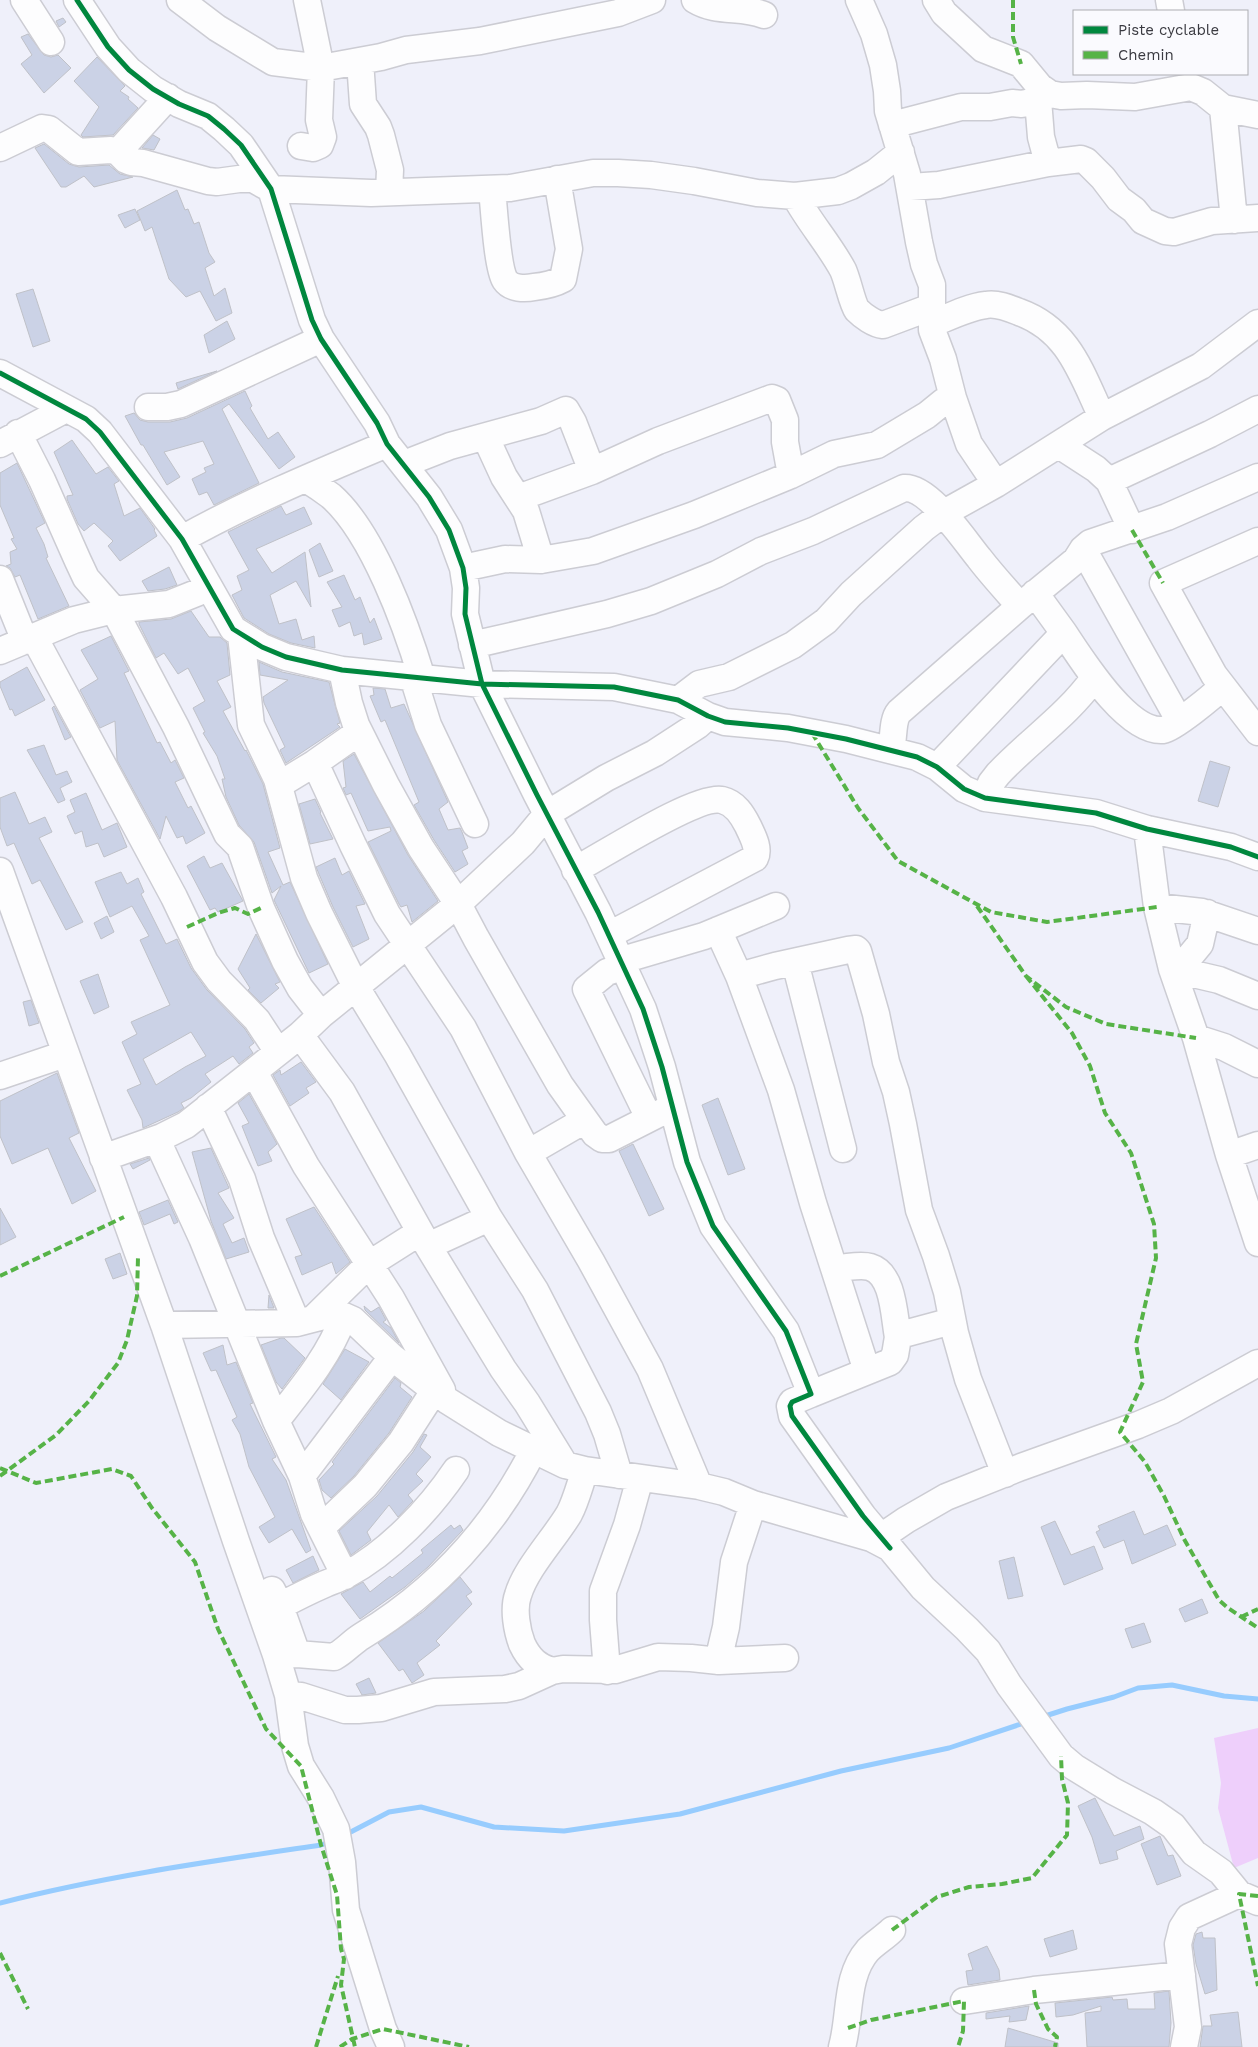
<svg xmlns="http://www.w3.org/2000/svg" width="1258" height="2047" font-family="'Work Sans',sans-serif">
<rect width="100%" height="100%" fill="#eff0fa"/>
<!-- green -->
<path fill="#eecffb" d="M1258,1728V1858L1234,1868L1218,1808L1221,1783L1214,1738Z"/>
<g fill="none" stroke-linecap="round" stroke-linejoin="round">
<!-- stream -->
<path stroke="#97ccfe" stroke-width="5" d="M1042,1717L1067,1709L1114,1697L1138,1688L1172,1685L1224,1696L1258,1699
M345,1835L389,1812L421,1807L494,1827L564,1831L680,1814L841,1771L949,1748L1027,1722
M0,1903C105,1876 213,1861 321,1845L330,1842"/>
</g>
<!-- building -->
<path fill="#cbd2e6" stroke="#bfc1c8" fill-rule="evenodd" d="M63,18L66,22L59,27L56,21Z
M28,34L44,55L51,57L58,55L71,68L44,93L21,64L32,55L21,37Z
M97,57L125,86L120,91L129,97L128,99L138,108L113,135L83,137L81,135L99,107L74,81Z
M153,135L160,139L154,150L142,148Z
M44,144L69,164L79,167L109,165L120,174L133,177L94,187L84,176L66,187H61L35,148Z
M177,190L185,210L188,209L194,224L199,222L209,253L215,262L205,268L214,296L225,288L232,313L216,321L200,291L186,297L169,279L152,227L145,231L137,211Z
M135,209L140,220L125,228L118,215Z
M33,289L50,341L33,347L16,294Z
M227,321L235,339L209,353L204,335Z
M217,371L178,389L176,383Z
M245,391L252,406L250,408L268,439L278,432L295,457L279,469L229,404L222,409L259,483L214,505L207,492L199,495L192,479L206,472L204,468L214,464L203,441L164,452L180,477L167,485L143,445H141L125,416L134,413L140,420L148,422H170L187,418Z
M72,440L96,474L108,467L119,481L114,484L124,516L140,508L155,529L154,530L157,536L120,561L108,546L113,541L94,523L84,531L78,524L67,499V496L73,495L54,452Z
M17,463L45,523L36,528L44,544L48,557L46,558L69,606L38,619L20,575L15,577L10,568L6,566L11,564L10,552L17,549L11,539L14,538L0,505V473Z
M281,506L286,515L304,507L312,524L256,549L272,573L305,552L311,607L296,581L270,595L279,624L296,619L302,640L314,636L315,648L291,643L269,634L244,618L232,595L242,590L237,576L249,570L228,532Z
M320,543L333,571L319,577L309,550Z
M169,567L177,585L165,589L148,591L142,581Z
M344,575L355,600L360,597L370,623L374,618L382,639L364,645L362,633L354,636L350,622L339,627L332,610L342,607L327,582Z
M191,611L209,637H220L227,643L230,675L217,681L231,707L223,711L245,751L246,750L263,784L280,848L268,852L283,885L290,882L328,964L309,973L274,900L281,886L272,893L254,842L239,825L226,797L222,779H225L217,756L203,733L205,732L193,708L205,701L188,668L178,674L164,653L156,658L139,624V622L171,619Z
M111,636L129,671L124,673L157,743L160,742L171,763L175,760L184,778L175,782L188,808L191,806L205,833L186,844L183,836L177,838L166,816L160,839L117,760L115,721L100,728L80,690L98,679L81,650Z
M259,662L282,672L329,682L340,723L337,724L340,727L286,763L280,750L285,747L264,703L263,697L288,680L260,675Z
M27,667L45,700L15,716L12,709L10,710L0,686V682Z
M373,688L385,689L391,708L404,704L448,802L439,809L448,830L460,828L462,832L468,848L462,851L468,864L455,872L434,840L414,805L419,802L385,720L381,722L370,696L374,695Z
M54,706L71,737L65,740L52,708Z
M44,745L56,775L67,771L72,782L60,788L65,800L58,803L27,750Z
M354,754L408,855L438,901L412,922L407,905L401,907L399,904L368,842L391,831L390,827L368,831L351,793L346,795L343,788L346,787L343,761Z
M1210,761L1230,767L1218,807L1198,801Z
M15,792L29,824L45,817L52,832L39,838L83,922L66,930L40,880L32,884L14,843L7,846L0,827V798Z
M86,793L102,830L117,823L127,847L104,857L98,843L86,847L82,831L75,834L67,816L75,812L70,800Z
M315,799L321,812L320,813L333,839L310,844L299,804Z
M204,856L210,868L222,863L243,901L218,912L215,908L210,910L187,866Z
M335,858L342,875L349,871L365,904L356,906L369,939L353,947L333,907L316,867Z
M121,872L127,884L138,878L144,892L141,894L166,944L177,939L191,968L207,990L245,1029L254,1043L249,1047L253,1053L239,1064L233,1056L205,1074L211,1082L191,1098L181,1103L184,1108L178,1112L143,1128L142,1120L127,1090L141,1084L122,1042L137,1034L131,1022L170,1005L140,940L149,936L132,906L110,917L95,882ZM191,1032L206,1056L185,1067L156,1085L143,1059Z
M107,916L114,932L101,939L94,923Z
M256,934L280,982L275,984L279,988L261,1003L248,990L250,988L238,969Z
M98,974L109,1007L94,1014L80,981Z
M31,1000L39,1023L29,1026L23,1002Z
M301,1062L316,1082L306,1088L309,1093L290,1106L273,1075L280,1070L281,1075Z
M57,1073L79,1133L69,1138L96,1191L72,1204L48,1148L12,1164L0,1136V1101Z
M249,1094L277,1144L268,1152L272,1161L258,1166L242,1126L249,1123L238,1103Z
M718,1098L745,1169L728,1175L702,1105Z
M633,1144L664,1209L649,1216L619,1151Z
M211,1148L229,1188L218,1193L234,1218L223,1224L232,1243L244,1238L249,1252L226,1259L211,1221L192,1152Z
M149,1158L150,1160L133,1169L130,1164Z
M168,1200L178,1222L174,1224L170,1214L144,1225L139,1212Z
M314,1207L350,1262L336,1274L332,1262L302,1275L295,1257L302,1255L286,1219Z
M0,1208L16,1237L0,1245Z
M120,1253L127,1274L113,1279L105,1259Z
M269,1295L274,1308H268Z
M364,1306L371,1312L379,1307L386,1320L383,1322L391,1328L399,1343L365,1310Z
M281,1338H284L305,1358L282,1389L276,1382L261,1345Z
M223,1345L227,1365L236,1362L253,1403L250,1404L276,1457L272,1459L286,1480L311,1550L306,1553L292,1529L269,1543L259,1527L275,1517L249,1467L240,1434L232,1420L237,1417L216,1370L211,1371L203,1353Z
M345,1349L369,1362L341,1400L323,1384Z
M395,1378L401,1383L400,1387L412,1397L389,1433L354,1476L331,1498L322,1490L319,1480L334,1464L332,1462Z
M424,1434L427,1435L420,1447L431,1457L416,1474L423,1481L408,1495L413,1501L398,1517L389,1505L367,1532L371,1540L351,1555L339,1531L377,1496L413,1452Z
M1134,1511L1144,1535L1167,1525L1176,1545L1132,1564L1124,1540L1104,1548L1096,1532L1100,1530L1098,1526Z
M1055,1521L1071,1555L1094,1546L1103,1569L1064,1585L1041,1527Z
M451,1525L454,1529L460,1525L463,1530L428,1567L405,1587L360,1619L341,1594L363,1582L370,1592L390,1576L392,1578L423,1553L421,1550Z
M313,1556L319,1570L293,1583L286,1570Z
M1014,1557L1023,1596L1008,1599L999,1561Z
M460,1577L472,1592L466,1596L472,1604L436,1641L440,1645L417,1663L424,1675L412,1683L403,1669L399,1671L378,1643L424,1611Z
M1202,1599L1208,1613L1185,1622L1179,1609Z
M1144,1623L1151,1642L1132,1648L1125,1629Z
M369,1678L376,1693L362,1695L356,1684Z
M1095,1798L1114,1836L1140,1826L1144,1839L1116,1851L1118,1859L1100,1864L1092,1837L1078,1806Z
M1160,1836L1168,1856L1173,1855L1181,1876L1157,1885L1141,1844Z
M1073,1930L1077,1949L1050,1957L1044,1939Z
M1202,1932L1203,1938H1215L1217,1990L1205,1994L1196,1964L1193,1945L1196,1934Z
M987,1946L999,1970L1000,1980L968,1985L966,1971L973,1970L968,1954Z
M1169,1991L1171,2023L1169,2047H1087L1085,2013L1101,2011V2006L1073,2015L1056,2017L1055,2003L1112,1997L1113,2000L1127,1999L1128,2009H1155L1154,1993Z
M1029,2006L1026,2020L1009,2022L1010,2016L986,2019V2013Z
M1238,2012L1242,2047H1200L1203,2026H1212L1210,2015Z
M1008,2028L1058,2043V2047H1005Z"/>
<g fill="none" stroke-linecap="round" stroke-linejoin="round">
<!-- minor casing -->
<g stroke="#ccccd3" stroke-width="29">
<path id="minor" d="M24,0L51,42
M77,0L108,47L129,70L153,89L179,104L208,116L224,129L241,145L271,189L312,320L321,339L377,423L387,444L429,497L449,530L463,568L466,588L465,614L482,684L537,795L598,912L643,1009L662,1067L687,1162L713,1226L786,1331L811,1394L792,1402L790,1406L792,1416L863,1516L890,1548
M180,0L217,28L273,62L321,68L381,57L406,50L480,41L618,13L652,0
M695,0C716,13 742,6 764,15
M859,0L874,34L883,65L887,91L888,111L907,174L919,242L924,264L932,285V330L943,359L953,398L969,444L996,484
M936,0L944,13L983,49L1021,64L1040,87L1050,94L1061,96L1087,95L1135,97L1191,87L1203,92L1223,108L1258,115
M1169,0L1171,11
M360,61L363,104L378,127L381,135L390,170L389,192
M1050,94L1038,100L1041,137L1048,163L1081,159L1086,161L1103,178L1119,199L1134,210L1143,221L1165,231L1174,232L1212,221L1258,218
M1223,108L1234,220
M892,125L961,107H990L1012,103L1022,104L1038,100
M301,146L313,148L320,145L323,137L319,120L321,68L307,0
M0,148L42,128L49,129L78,152L111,150L118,152L126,160L131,162L143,163L208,181L217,182L239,179H253L271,189L371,193L510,188L593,173H618L651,175L694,181L757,193L795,196L838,191L851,186L876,172L901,152
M118,152L168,97
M910,187L939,185L1048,163
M492,189C494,207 497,267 505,280C511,289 525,289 534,287C544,286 554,284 563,279L569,249L557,179
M795,196C809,222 829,244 843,270C848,281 852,303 857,310C863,316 874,324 883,325L931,307
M932,324C949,317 968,307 986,305C997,303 1009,308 1019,312C1069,330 1081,373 1102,417
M0,373L86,419L100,432L182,539L233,629L262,647L286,657L342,670L482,684L614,687L678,700L708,716L725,722L788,728L846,739L917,757L937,767L964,789L985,798L1096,813L1147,829L1231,847L1258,857
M148,407H167L181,404L321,339
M18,433L42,480L78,561L86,578L114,610L176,727L227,834L240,847L261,908L285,961L300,988L321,1015
M486,438L504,477L526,511L541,560
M0,444L66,409
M1059,445L1096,469L1109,481L1210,434L1258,409
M404,464L450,446L541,421L566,410L573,422L592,471
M306,479C314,484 323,490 331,496C373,533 406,625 422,678
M1109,481L1132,530
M518,498L592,471L658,441L772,398L777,400L785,420V442L791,475
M182,539C248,502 318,473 387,444
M1258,541L1163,583L1214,675L1258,732
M1083,549L1179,720
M463,568L505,559L541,560L593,551L694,515L791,475L834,454L877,445L927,415L943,402L953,398
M0,579L25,641
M1064,633C1082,660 1127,733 1163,730C1174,728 1213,696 1222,687
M241,635L251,725L277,779L304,878L319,913L356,987L397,1054L489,1218L535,1290L598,1412L607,1434L619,1475
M34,637L174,897L205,962L219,981L257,1020L278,1052
M472,645L607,614L651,601L717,574L761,551L813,531L904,488C929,486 964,540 979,558C992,575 1006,590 1020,606
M0,651L74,620L114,610L169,604L209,588
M342,670L349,703L356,725L386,785L421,848L458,904L476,938L560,1085L595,1134L602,1139H609L672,1107
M413,677L428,725L475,824
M678,700L699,684L729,677L793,645L826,621L851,594L924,528L944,513L996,484L1102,417L1201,366L1258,323
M891,750C894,739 892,720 899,712L1020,606L1076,560L1083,549L1090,543L1167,517L1258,477
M315,763L359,732
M937,767L1064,633L1035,593
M279,785L315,763L353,845L387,914L463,1028L528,1153L591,1261L650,1369L699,1486
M985,798L991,783L998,774C1029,741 1068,715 1094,678
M1147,829L1157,907L1172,969L1196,1038L1229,1155L1258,1243
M575,870C602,856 697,794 722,800C735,803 742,814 748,826C752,835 760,848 755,858L609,935
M0,871L164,1325L236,1541L276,1655L288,1695L295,1746L301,1766L321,1798L336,1829L342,1862L346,1910L383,2029L391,2047
M1157,907L1202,912L1258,931
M718,930L739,976L781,1090L813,1203L867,1371
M619,961L704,936L776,906
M795,962L843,1149
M622,967L607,972L586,989L649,1118
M1172,969L1219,980L1258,996
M1184,972L1186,961L1200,944L1207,913
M739,976L775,966L848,950L856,949L858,951L876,1014L886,1062L896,1092L903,1124L919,1210L936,1256L947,1292L955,1333L968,1379L1005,1474
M300,1035L342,1092L428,1246L503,1369L527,1403L565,1465
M1196,1038L1224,1047L1258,1064
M254,1072L306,1166L391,1298L442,1390
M0,1076L65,1054
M208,1107L242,1179L261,1238L297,1323
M157,1140L202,1238L276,1421L302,1476L314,1514L345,1576
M528,1153L585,1120
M1229,1155L1258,1145
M103,1158L162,1137L186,1125L300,1035L321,1015L458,904L523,843L547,814L606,778L655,753L698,725L708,716
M428,1246L489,1218
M835,1268C846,1268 860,1264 870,1267C894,1274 894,1317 898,1337
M315,1317L368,1265L420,1232
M164,1325L297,1323L328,1315L344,1316L353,1320L392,1357L448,1401L499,1433L565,1465L585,1470L699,1486L724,1492L753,1504L871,1538L890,1548L923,1588L967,1629L988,1651L1009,1685L1061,1756L1074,1767L1113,1791L1153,1812L1173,1826L1194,1853L1221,1872L1239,1894L1258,1902
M811,1394L890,1362L895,1355L898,1337L900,1335L952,1321
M276,1421C302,1388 329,1356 344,1316
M302,1476L392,1357
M321,1528L365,1486L401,1442L434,1391
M881,1537L906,1520L946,1497L1021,1467L1138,1425L1171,1411L1258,1363
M272,1590L280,1606L297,1654L279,1655
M280,1606C295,1598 309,1591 325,1584C332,1581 339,1579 346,1575C389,1552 429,1510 456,1470
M297,1654L334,1657C345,1651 352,1642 362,1636C436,1591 495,1527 534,1449
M718,1661L726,1627L734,1562L753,1504
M552,1671C538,1667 529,1659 522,1644C517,1631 513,1609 518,1595C526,1568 554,1539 569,1514C576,1501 580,1484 585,1470
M607,1671L603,1620V1591L627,1525L640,1478
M288,1695L301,1696L345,1710H358L381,1708L434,1692L505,1689L519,1686L552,1671L563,1669L615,1670L658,1657L691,1658L719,1661L785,1658
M964,2001L1034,1990L1182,1975
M842,2047C851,2015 845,1976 868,1950C875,1943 885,1937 892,1930
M1184,2047L1188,2027L1178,1944L1182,1928L1189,1917L1239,1894"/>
</g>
<!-- minor -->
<use href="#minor" stroke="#fdfdfe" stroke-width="26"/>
<!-- quiet -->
<path stroke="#56b347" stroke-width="4" stroke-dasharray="8 4" stroke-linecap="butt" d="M1013,0V37L1021,64
M1132,530L1163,583
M812,733L858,808L898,861L991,912L1047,922L1157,907
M977,906L1026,976L1066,1007L1106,1024L1196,1038
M187,927L218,913L235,908L248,914L261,908
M1026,976L1072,1033L1090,1066L1105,1113L1131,1153L1154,1224L1156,1258L1136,1344L1143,1382L1120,1432L1145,1462L1164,1496L1184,1539L1219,1600L1228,1608L1258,1628
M0,1276L124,1217
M0,1468L36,1483L112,1469L131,1476L152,1508L195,1562L218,1629L266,1729L301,1766L321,1845L337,1895L341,1949L344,1959L341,1985L355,2047
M0,1476L56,1435L89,1401L118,1363L127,1340L137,1296L138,1257
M1241,1617L1258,1609
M1258,1896L1239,1894L1258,1986
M892,1930L937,1897L969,1887L1002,1884L1032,1878L1067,1835L1068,1803L1062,1779L1061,1756
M0,1953L28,2009
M1034,1990L1036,2004L1048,2029L1057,2037L1055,2047
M848,2028L871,2020L964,2001L963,2031L958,2047
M316,2047L338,1976
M340,2047L352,2039L383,2029L469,2047"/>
<!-- cycleway casing -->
<g stroke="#fafafe" stroke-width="8">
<path id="cycleway" d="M77,0L108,47L129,70L153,89L179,104L208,116L224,129L241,145L271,189L312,320L321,339L377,423L387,444L429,497L449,530L463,568L466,588L465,614L482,684L537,795L598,912L643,1009L662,1067L687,1162L713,1226L786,1331L811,1394L792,1402L790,1406L792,1416L863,1516L890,1548
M0,373L86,419L100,432L182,539L233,629L262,647L286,657L342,670L482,684L614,687L678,700L708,716L725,722L788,728L846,739L917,757L937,767L964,789L985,798L1096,813L1147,829L1231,847L1258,857"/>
</g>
<!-- cycleway -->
<use href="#cycleway" stroke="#00873e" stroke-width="5"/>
</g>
<!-- legend -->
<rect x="1073" y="10" width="175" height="65" fill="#fafafe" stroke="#adadb2"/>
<rect x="1083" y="26" width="25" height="8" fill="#00873e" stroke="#adadb2"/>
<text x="1118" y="35" font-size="15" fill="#3a3a41">Piste cyclable</text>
<rect x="1083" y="51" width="25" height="8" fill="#56b347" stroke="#adadb2"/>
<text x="1118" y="60" font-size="15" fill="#3a3a41">Chemin</text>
</svg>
